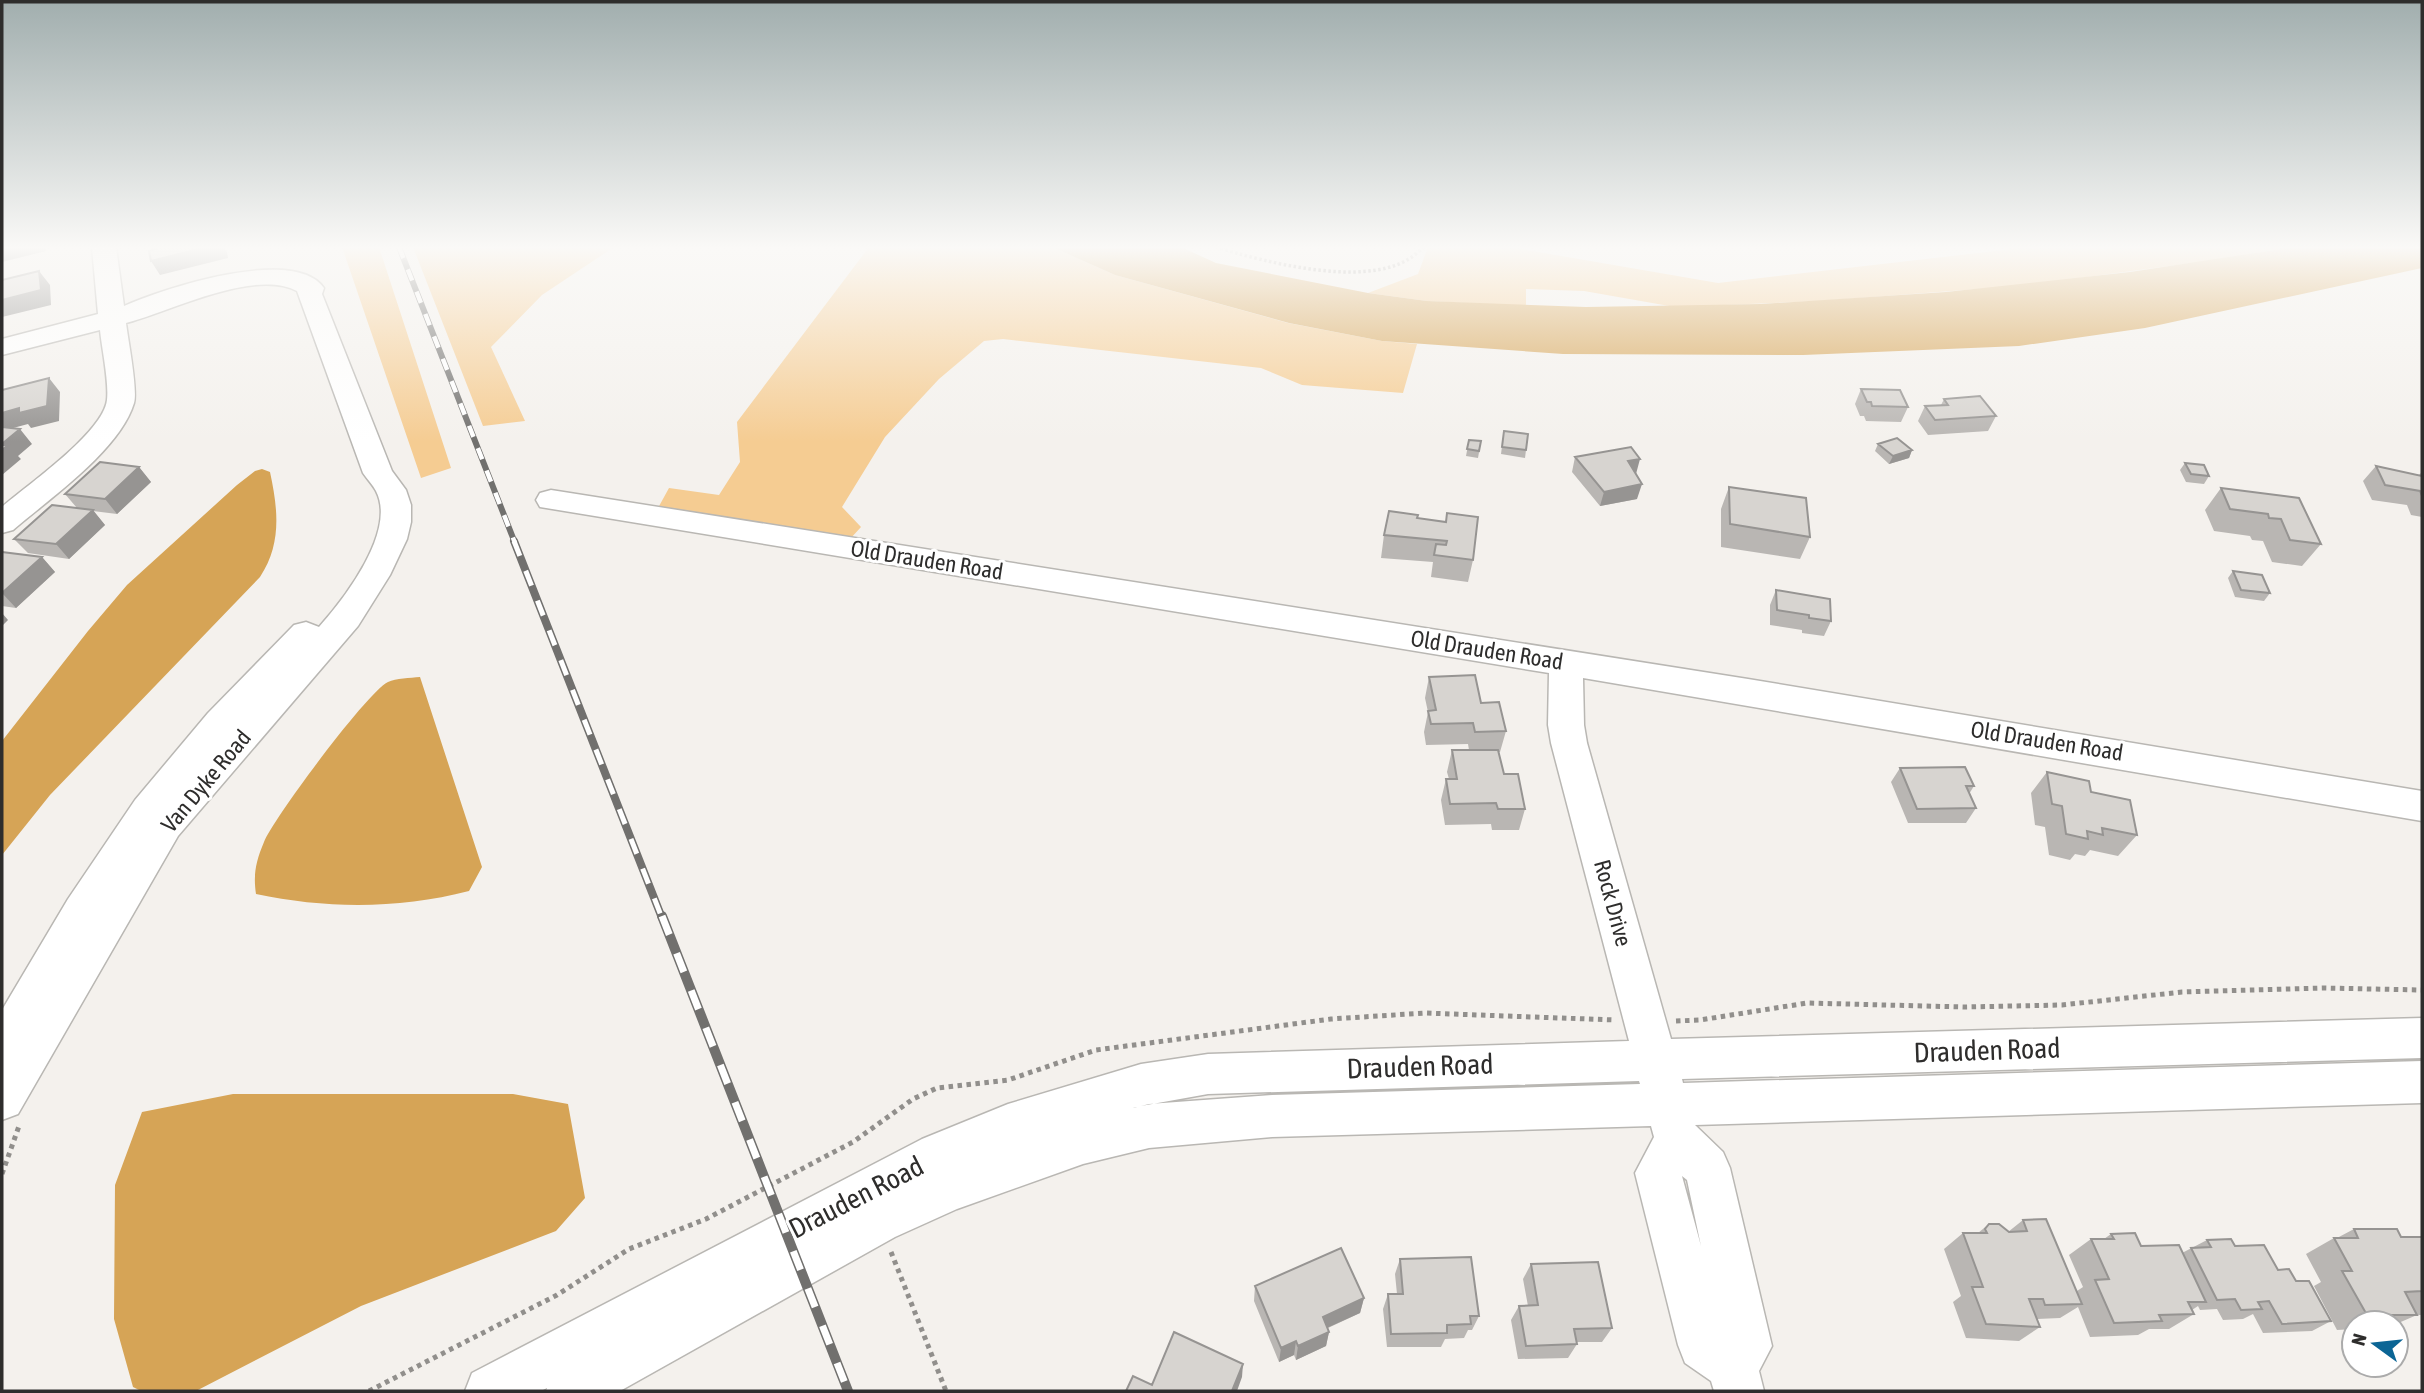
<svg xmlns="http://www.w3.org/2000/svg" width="2424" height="1393" font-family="'Asap Condensed',sans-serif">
<rect width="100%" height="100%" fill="#f4f1ed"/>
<!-- green -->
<path fill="#f5cc92" d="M342,247H379L451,468L421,478Z
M413,247H614L542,295L491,347L525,421L483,426Z
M869,247H1052L1115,275L1288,323L1382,341L1417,344L1403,393L1302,385L1261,368L1003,339L984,341L939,379L885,437L842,507L861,527L850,539L658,508L669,488L719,495L740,462L737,422Z
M1428,247H1509L1718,283L2030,247H2294L2192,263L2018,286L1819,301L1675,307L1584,291L1526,289V306L1427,301L1368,293L1418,274Z"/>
<!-- water -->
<path fill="#d6a456" d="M1052,247H1181L1216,263L1368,293L1427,301L1586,307L1761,304L1946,292L2130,272L2294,247H2422V268L2145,328L2019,346L1803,355L1563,354L1382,341L1289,323L1115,275Z
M262,469L270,472C278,509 282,544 260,577L50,795L2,855V741L88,631L127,585L237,485L255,471Z
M420,677L482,867L469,891C399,909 327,909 256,894C253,874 256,861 264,842C273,819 368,691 388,682C396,678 410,678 420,677Z
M233,1094H513L568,1104L585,1198L556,1231L361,1306L196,1391H141L133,1387L114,1319L115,1185L142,1112Z"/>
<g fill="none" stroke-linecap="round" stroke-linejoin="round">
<!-- minor casing -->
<g stroke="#b9b7b3" stroke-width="3">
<path id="minor" d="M92,247H116L124,306C162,289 294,245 324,288L322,294L392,471L406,490L411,505V522L407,539L390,575L358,626L178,836L18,1114L2,1120V1010L68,899L135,800L208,713L294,625L306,622L319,627C344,599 397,531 376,491C373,485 367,479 363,473L297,291C254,268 169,312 126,323C128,340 138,390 134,403C120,450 49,499 13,530L2,533V507C27,485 103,433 107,400C109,381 102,350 100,330L2,355V339L98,314Z
M551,490L1748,679L2422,791V821L1583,678L1584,725L1587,743L1671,1039L2422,1018V1058L1682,1079L1683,1083L2422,1061V1103L1695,1125L1723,1152L1730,1168L1772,1346L1759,1371L1764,1391H1714L1711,1381L1685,1363L1678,1345L1635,1173L1654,1137L1651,1126L1272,1137L1149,1148L1083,1164L957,1209L895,1237L620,1391H546L547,1388L541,1391H465L472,1373L922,1139L1008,1104L1141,1064L1208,1054L1629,1041L1551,743L1548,725L1549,673L540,507L536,500L540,493ZM1639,1081L1640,1084L1272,1095L1149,1104L1133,1108L1141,1106L1208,1094ZM1682,1176L1687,1180L1701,1246Z"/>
</g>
<!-- path-far1 -->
<path stroke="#918f8c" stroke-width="3.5" stroke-dasharray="2.5 2.5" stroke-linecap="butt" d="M1216,247C1265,262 1360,287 1407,260C1413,257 1419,251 1424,247"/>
<!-- path -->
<path stroke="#918f8c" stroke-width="5" stroke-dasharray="4.5 4.5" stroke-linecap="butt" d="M1676,1021L1700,1020L1807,1003L1964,1007L2062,1005L2182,992L2323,988L2422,990
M2,1174L19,1126
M891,1252L946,1391
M369,1391L557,1295L629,1249L706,1219L853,1142L913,1099L937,1088L1008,1080L1096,1050L1331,1019L1425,1013L1615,1020"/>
<!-- minor -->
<use href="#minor" fill="#fff" fill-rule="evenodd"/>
<!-- rail-far2 casing -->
<g stroke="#71706e" stroke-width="6">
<path id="rail-far2" d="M399,247L515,543"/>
</g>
<!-- rail-far1 casing -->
<g stroke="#71706e" stroke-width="8">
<path id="rail-far1" d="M514,541L662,918"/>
</g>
<!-- rail casing -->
<g stroke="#71706e" stroke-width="10">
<path id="rail" d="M662,916L848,1391"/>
</g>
<!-- rail-far2 -->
<use href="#rail-far2" stroke="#fff" stroke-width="4.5" stroke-dasharray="12" stroke-linecap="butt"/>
<!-- rail-far1 -->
<use href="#rail-far1" stroke="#fff" stroke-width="5" stroke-dasharray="16" stroke-linecap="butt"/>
<!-- rail -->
<use href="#rail" stroke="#fff" stroke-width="7" stroke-dasharray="20" stroke-linecap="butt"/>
</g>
<!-- wall -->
<path fill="#b9b6b3" d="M1861,389L1908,407L1901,422L1866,421L1864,416H1860L1855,404Z
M1944,399L1996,416L1988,431L1928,435L1918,421L1925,406L1941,405Z
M1504,431L1526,450L1525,458L1501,454Z
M1469,440L1481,441L1478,458L1466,456Z
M1878,444L1912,450L1909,458L1889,464L1875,451Z
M1575,457L1636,474L1637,499L1600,506L1572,472Z
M2185,463L2209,476L2204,484L2186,482L2180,470Z
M2376,466L2419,475L2422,472V517L2411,515L2407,505L2372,500L2363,481Z
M139,467L151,482L117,514L93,511L105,525L69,559L28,553L14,539L77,508L65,494Z
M1729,487L1810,537L1800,559L1721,547V509Z
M2221,488L2299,498L2321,544L2302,566L2272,562L2263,541L2252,540L2250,536L2214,531L2205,510Z
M1417,518L1473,560L1468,582L1431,577L1433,562L1381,558L1384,535Z
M2,552L42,557L55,572L16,608L2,606Z
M2233,571L2270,593L2264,601L2235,597L2228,578Z
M1776,590L1831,621L1824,636L1802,633V630L1770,625V605Z
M1429,677L1481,703L1506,731L1500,752H1499L1504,774L1525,809L1519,830H1492L1491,824L1445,825L1441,800L1446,779H1449L1447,772L1452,750H1469L1468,744L1426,745L1424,732L1428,712L1425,698Z
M1900,768L1974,786L1969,794L1976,808L1966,823H1908L1891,782Z
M2047,772L2091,792L2137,835L2118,856L2090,850L2085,856L2075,854L2070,860L2049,855L2045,827L2035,825L2031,793Z
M2023,1220L2077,1291L2083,1287L2069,1255L2091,1239H2104L2111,1234L2141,1246L2182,1253L2207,1240L2235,1246L2296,1281L2331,1321L2312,1331L2263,1333L2253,1314L2243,1319L2223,1320L2217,1309L2200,1310L2198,1306L2192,1310L2194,1314L2169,1329H2149L2138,1335L2090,1337L2078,1307L2060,1318L2037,1319L2040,1327L2019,1341L1966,1338L1953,1302L1961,1296L1944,1249L1963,1233H1978L1989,1224L2008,1232Z
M2354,1229L2401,1237L2422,1238V1315H2417L2396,1324V1323H2354V1329L2337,1330L2314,1286L2321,1282L2306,1254L2334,1238H2337Z
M1400,1259L1479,1316L1472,1330H1468L1464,1338L1445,1339L1441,1347H1387L1383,1309L1388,1294H1397L1395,1274Z
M1531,1264L1612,1328L1602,1342H1577V1344L1568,1358L1518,1359L1511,1320L1519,1306H1528L1523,1279Z
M1255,1286L1364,1298L1360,1313L1328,1328L1329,1332L1326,1346L1296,1360L1294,1355L1279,1362L1254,1301Z"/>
<!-- shaded-wall -->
<path fill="#969492" d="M2,247H46V251L2,262Z
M207,247H223L227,252L228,258L160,275L151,261Z
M39,271L50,285L51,305L2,317V300Z
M49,378L60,392L59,421L31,428L28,424L2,431V413L19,408Z
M20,429L32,444L18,456L21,459L2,475V444Z
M1912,450L1909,458L1889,464L1893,456Z
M1640,459L1636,474L1628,461Z
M139,467L151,482L117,514L105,499Z
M1642,484L1637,499L1600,506L1604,492Z
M93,510L105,525L69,559L56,544Z
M42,557L55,572L16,608L2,593Z
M2,613L8,620L2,626Z
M1364,1298L1360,1313L1320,1331L1323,1317Z
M1329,1332L1326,1346L1296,1360L1298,1346Z
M1296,1341L1294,1355L1279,1362L1281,1348Z
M1243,1364L1242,1377L1237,1391H1232Z"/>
<!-- building -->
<path fill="#d7d4d0" stroke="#969492" stroke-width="2" d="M156,247H207L151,261L149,251L156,249Z
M39,271L41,290L2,300V280Z
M49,378L47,406L19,413V408L2,413V390Z
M1861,389L1900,390L1908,407L1872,406L1871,402H1867Z
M1980,396L1996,416L1935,420L1925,406L1948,405L1944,399Z
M2,427L20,429L2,444L8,445L2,450Z
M1504,431L1528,434L1526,450L1502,447Z
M1897,438L1912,450L1893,456L1878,444Z
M1469,440L1481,441L1479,451L1467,449Z
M1631,447L1640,459L1628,461L1642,484L1604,492L1575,457Z
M100,462L139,467L105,499L65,494Z
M2185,463L2204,465L2209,476L2191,474Z
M2376,466L2422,476V496L2420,491L2385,485Z
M1729,487L1806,498L1810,537L1730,524Z
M2221,488L2299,498L2321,544L2290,540L2281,519L2269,518L2268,514L2230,509Z
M52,505L93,510L56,544L14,539Z
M1389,511L1418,515L1417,518L1446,522L1447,513L1478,517L1473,560L1434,555L1436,544L1446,545L1447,541L1384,535Z
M2,552L42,557L2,593Z
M2233,571L2262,575L2270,593L2241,590Z
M1776,590L1830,599L1831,621L1809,618V615L1777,610Z
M1475,675L1481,703L1499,702L1506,731L1475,732L1473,723L1431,724L1428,711L1436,710L1429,677Z
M1452,750H1498L1504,774H1518L1525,809H1498L1496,803L1450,804L1446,779H1457Z
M1965,767L1974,786H1966L1976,808L1917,809L1900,768Z
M2047,772L2089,781L2091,792L2130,800L2137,835L2102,828L2103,835L2087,831L2088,839L2066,834L2062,806L2052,804Z
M2046,1219L2082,1304L2045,1305L2043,1299H2029L2040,1327L1986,1324L1972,1287H1983L1963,1233H1987L1985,1229L1989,1224H1999L2009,1232L2027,1231L2023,1220Z
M2354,1229H2397L2401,1237H2422V1291L2405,1292L2417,1315H2367L2342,1271H2352L2334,1238H2358Z
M2135,1233L2141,1246L2179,1245L2206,1302H2188L2194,1314L2159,1315L2162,1321L2114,1323L2095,1280L2109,1279L2091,1239H2114L2111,1234Z
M2231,1239L2235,1246L2264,1245L2278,1270L2289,1269L2296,1281H2309L2331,1321L2282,1324L2269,1301L2258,1302L2262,1309L2241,1310L2235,1299L2217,1300L2191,1248L2211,1247L2207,1240Z
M1341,1248L1364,1298L1323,1317L1329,1332L1298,1346L1296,1341L1281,1348L1255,1286Z
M1471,1257L1479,1316H1470L1471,1324L1447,1325V1333L1391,1334L1388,1294H1403L1400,1259Z
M1598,1262L1612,1328L1574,1329L1577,1344L1526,1346L1519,1306L1538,1305L1531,1264Z
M1174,1332L1243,1364L1232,1391H1126L1133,1376L1152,1385Z"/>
<!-- sky -->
<linearGradient id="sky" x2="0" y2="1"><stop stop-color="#a1aeae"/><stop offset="0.56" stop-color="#faf9f7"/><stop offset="1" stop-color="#faf9f7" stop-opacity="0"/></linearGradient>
<rect width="2424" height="442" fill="url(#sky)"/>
<g text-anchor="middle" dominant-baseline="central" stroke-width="6" stroke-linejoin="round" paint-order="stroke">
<!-- street labels -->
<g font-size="23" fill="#2e2d2c" stroke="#fff">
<text transform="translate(927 560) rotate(9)">Old Drauden Road</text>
<text transform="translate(1487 650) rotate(9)">Old Drauden Road</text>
<text transform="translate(2047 741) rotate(9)">Old Drauden Road</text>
<text transform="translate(206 781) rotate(-50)">Van Dyke Road</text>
<text transform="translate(1613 903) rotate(75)">Rock Drive</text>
</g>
<!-- near-street labels -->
<g font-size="28" fill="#2e2d2c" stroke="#fff">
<text transform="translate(1987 1050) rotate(-2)">Drauden Road</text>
<text transform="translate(1420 1066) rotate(-2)">Drauden Road</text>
<text transform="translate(856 1197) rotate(-27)">Drauden Road</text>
</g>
</g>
<!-- border -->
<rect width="2424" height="1393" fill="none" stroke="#2e2d2c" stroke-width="7"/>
<!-- north arrow -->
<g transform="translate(2375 1344) rotate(285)"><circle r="33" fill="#ffffff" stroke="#ababab" stroke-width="2"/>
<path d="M0-5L12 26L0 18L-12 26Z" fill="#0b6595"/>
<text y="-10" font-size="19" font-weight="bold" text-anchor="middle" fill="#2e2d2c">N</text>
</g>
</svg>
